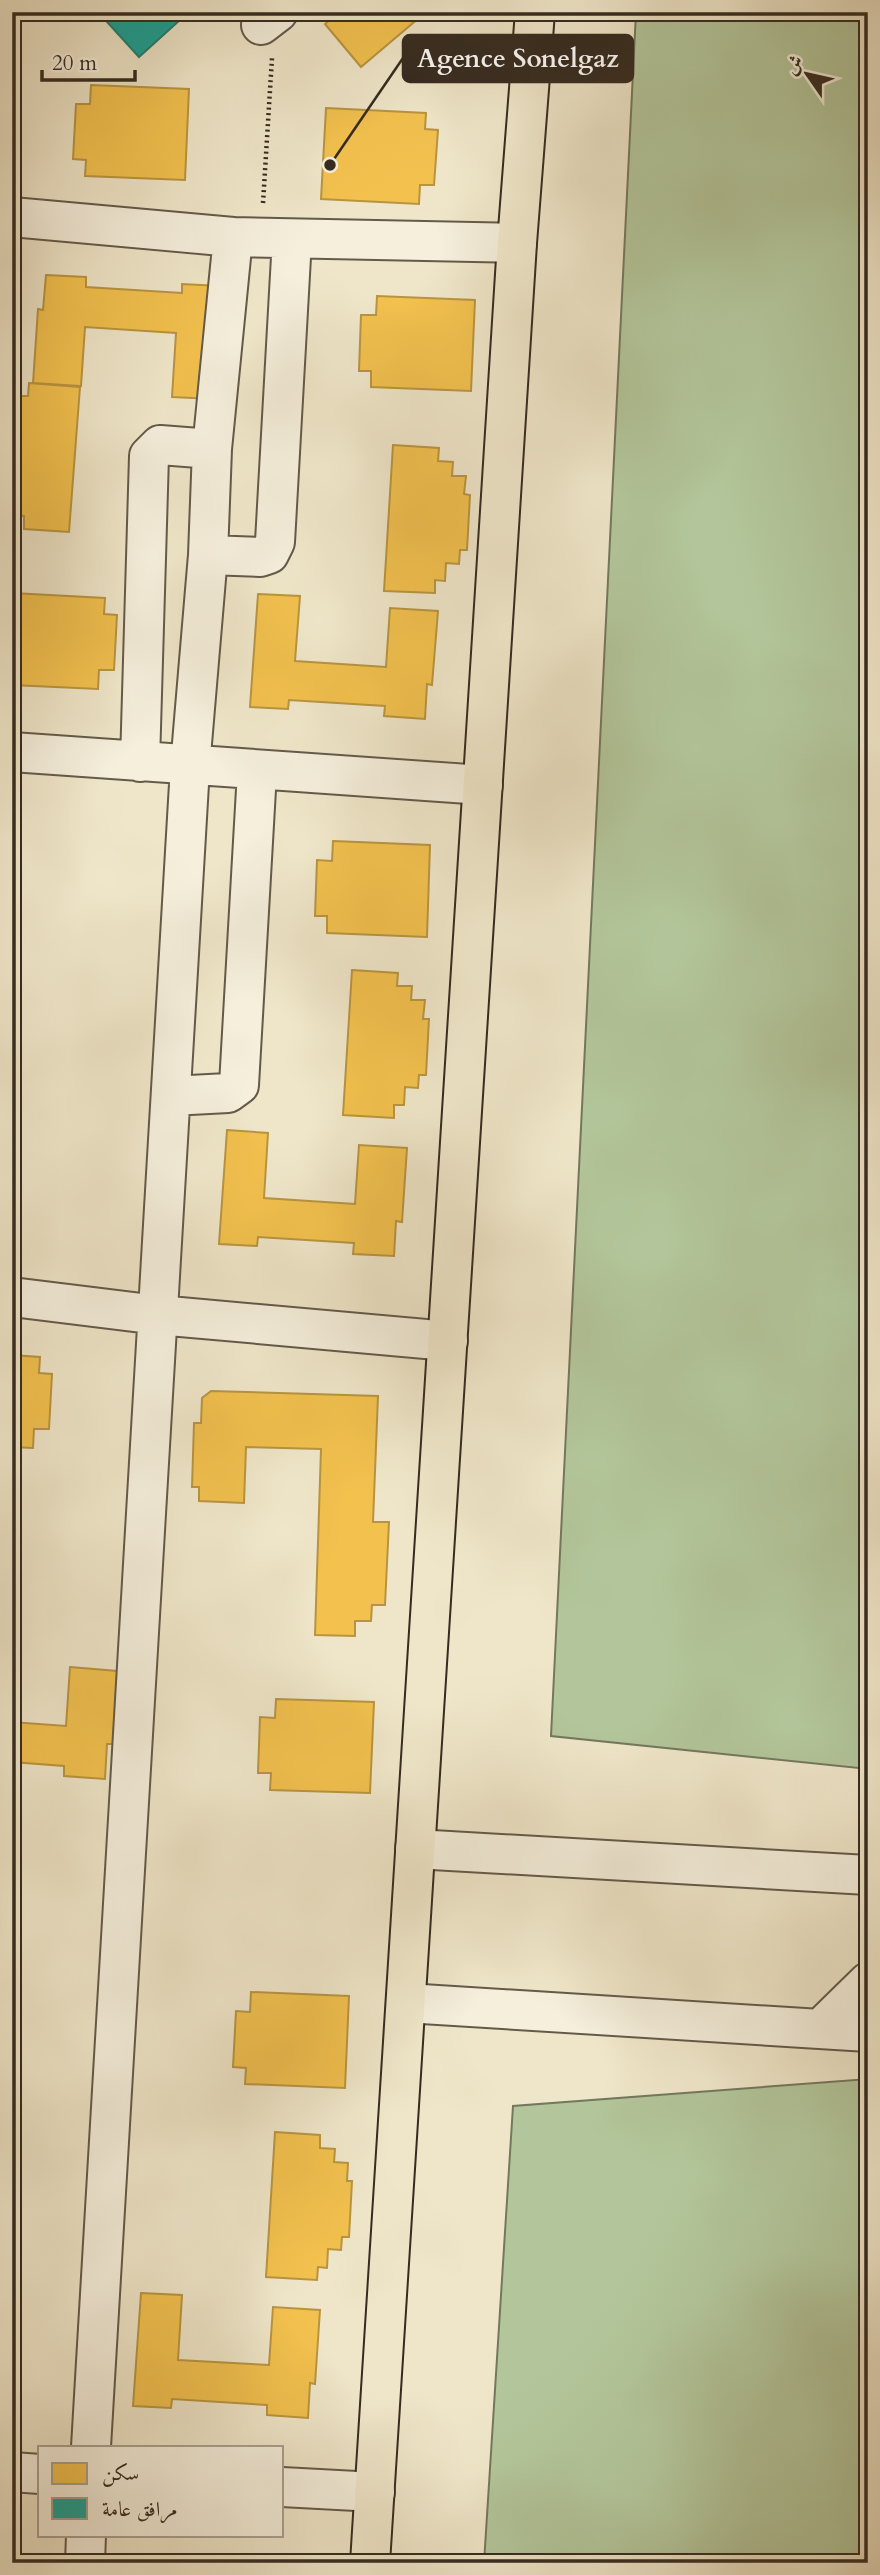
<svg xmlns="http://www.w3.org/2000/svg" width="880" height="2575" font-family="Cardo,Amiri,serif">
<rect width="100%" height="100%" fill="#efe6c9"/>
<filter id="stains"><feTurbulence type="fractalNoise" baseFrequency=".00286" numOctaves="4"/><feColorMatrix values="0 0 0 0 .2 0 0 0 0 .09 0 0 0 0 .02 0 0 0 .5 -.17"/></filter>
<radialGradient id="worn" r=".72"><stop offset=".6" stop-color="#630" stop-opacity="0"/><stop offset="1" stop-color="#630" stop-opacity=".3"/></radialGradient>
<!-- green -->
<path fill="#b3c69b" stroke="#74785e" stroke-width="2" d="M636,12H868V1769L551,1736Z
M868,2079V2563H484L513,2106Z"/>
<!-- homes -->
<path fill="#f2c14e" stroke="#b99440" stroke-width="2" d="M339,12H426L361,67L325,24Z
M91,85L189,89L185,180L85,176L86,160L73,159L76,104H90Z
M326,108L426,113L425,129L438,130L434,185H420L419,204L321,199Z
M46,275L86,277V287L182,293V284L220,286L213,399L172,397L176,333L85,327L81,386L33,383L38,309L43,310Z
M377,296L475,300L471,391L371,387V371H359L361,315H376Z
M29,383L80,387L69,532L24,529V516L12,515V414H17L19,396H28Z
M393,445L439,448L438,461L453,462L452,476H466L464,494L470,495L467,550H460L459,564L446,563L445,581L435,580V593L384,591Z
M12,593L105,598L104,614L117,615L114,670H99L98,689L12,685Z
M258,594L300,596L295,661L386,667L390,608L438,611L432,685L427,684L425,719L384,716L385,706L289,700L288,709L250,707Z
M333,841L430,845L427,937L327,933V916H315L317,860L332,861Z
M352,970L398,973L397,986H412L411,1000H425L423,1019H429L426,1075H419L418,1088L405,1087L404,1105H394V1118L343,1115Z
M227,1130L268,1133L264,1198L355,1204L359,1145L407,1148L402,1222L396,1221L394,1256L353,1254L354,1243L258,1237L257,1246L219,1244Z
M12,1355L40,1357L39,1373L52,1374L49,1429H34L33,1448L12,1447Z
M211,1391L378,1396L373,1522H389L385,1605H372L371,1621H355V1636L315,1635L321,1449L246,1447L244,1503L199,1501V1487H192L194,1423H201L202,1398Z
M70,1667L117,1671L113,1744H107L105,1779L64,1776V1766L12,1762V1722L66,1726Z
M276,1699L374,1702L370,1793L270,1790L271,1773H258L260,1717L275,1718Z
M251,1992L349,1996L345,2088L245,2084L246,2068L233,2067L236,2011L250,2012Z
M275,2132L320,2135V2148L335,2149L334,2162L348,2163L347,2181H352L349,2237H342L341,2250L328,2249L327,2268L318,2267L317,2280L266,2277Z
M141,2293L182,2295L178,2360L269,2365L273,2307L320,2310L315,2384L310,2383L308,2418L267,2415V2405L172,2399L171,2408L133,2406Z"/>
<!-- public -->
<path fill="#17a398" stroke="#207f74" stroke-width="2" d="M98,12H173L180,20L139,57Z"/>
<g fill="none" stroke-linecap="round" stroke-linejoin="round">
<!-- minor casing -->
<g stroke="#645a4a" stroke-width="42">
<path id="minor" d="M261,25L278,12
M12,217L233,237
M208,555L260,557L269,554L275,542L292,239
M12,752L483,785
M140,762L149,456L160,445L212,449
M171,1096L228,1093L239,1085L257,772
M12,1297L158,1315L448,1341
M415,1849L868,1875
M406,2003L868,2032
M820,2029L868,1982
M91,2447L190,767L208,555L212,449L233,237L517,243
M12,2472L40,2474
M282,2487L375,2492
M85,2563L86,2535"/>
</g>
<!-- major casing -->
<g stroke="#352b20" stroke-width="42">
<path id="major" d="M370,2563L517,243L535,12"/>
</g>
<!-- path -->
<path stroke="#352b20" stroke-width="4.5" stroke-dasharray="2 3.5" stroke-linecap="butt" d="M263,203L272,58"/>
<!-- minor -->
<use href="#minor" stroke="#f5efdc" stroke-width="38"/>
<!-- major -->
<use href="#major" stroke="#efe6c9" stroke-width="38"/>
</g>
<!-- callouts -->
<path fill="none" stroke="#352b20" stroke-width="2.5" d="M330 165L403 58"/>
<circle fill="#352b20" stroke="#f5efdc" stroke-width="2.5" cx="330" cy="165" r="7"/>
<rect fill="#352b20" stroke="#352b20" stroke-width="2.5" x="403" y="35" width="230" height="47" rx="7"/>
<g font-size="26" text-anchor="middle" font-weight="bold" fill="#fff">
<text x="518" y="67">Agence Sonelgaz</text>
</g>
<!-- margin -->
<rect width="880" height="2575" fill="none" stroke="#efe6c9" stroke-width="42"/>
<rect x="14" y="14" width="852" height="2547" fill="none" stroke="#352b20" stroke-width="3.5"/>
<rect x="21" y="21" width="838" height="2533" fill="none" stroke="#352b20" stroke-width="2"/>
<!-- legend -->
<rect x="38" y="2446" width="245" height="91" fill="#f5efdc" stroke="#a8a191" stroke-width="2"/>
<rect x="52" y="2463" width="35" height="21" fill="#f2c14e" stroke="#a8a191" stroke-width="2"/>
<text x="102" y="2480" font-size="21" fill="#352b20">سكن</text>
<rect x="52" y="2498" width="35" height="21" fill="#17a398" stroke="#a8a191" stroke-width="2"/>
<text x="102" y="2516" font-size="21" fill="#352b20">مرافق عامة</text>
<!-- north arrow -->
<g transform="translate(807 74) rotate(304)" stroke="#f5efdc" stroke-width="5" paint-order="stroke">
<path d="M0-5L12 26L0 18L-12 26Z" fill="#352b20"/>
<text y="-10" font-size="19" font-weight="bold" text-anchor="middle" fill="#352b20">ش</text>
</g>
<!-- scale -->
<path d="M42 70v10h93v-10" fill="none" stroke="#352b20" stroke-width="3.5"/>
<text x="52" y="70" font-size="21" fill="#352b20" stroke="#f5efdc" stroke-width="5" paint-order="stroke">20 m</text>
<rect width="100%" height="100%" filter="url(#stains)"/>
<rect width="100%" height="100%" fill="url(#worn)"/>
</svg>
